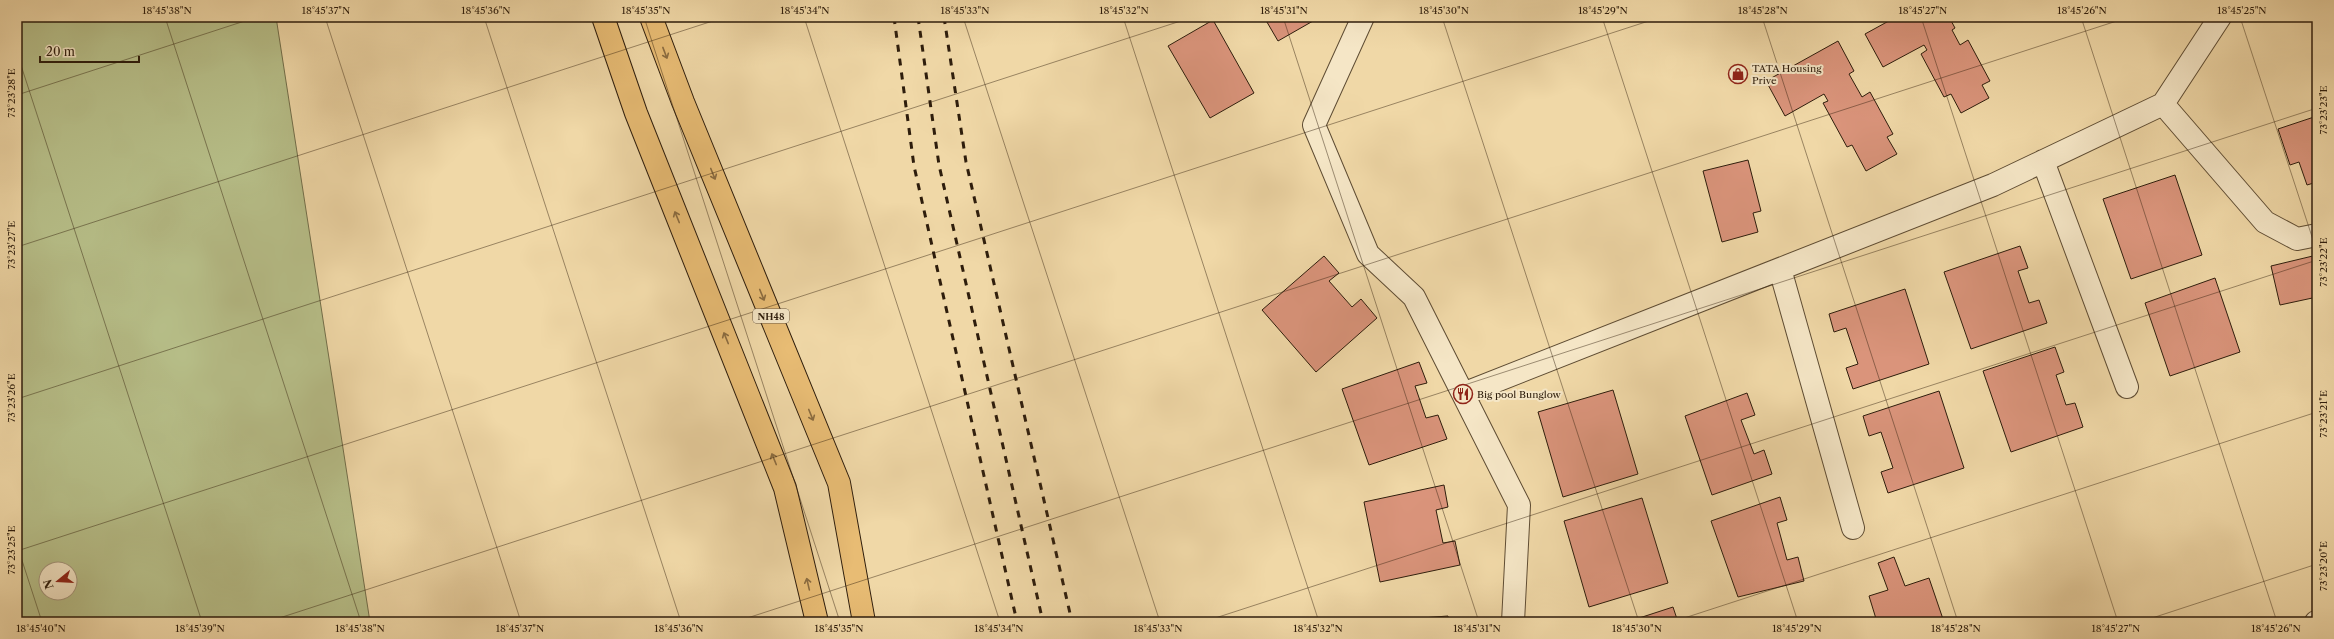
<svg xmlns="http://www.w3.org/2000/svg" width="2334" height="639" font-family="'Libre Caslon Text',serif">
<rect width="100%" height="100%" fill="#f0d8a7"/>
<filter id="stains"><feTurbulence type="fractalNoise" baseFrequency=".005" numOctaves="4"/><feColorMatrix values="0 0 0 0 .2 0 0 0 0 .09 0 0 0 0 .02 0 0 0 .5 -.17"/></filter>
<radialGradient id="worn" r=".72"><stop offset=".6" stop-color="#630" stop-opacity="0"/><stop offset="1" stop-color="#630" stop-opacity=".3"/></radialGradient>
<!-- green -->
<path fill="#b7bf89" stroke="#726e4a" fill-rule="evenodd" d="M17,17H276L370,622H17ZM46,569H70V593H46Z"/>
<!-- building -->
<path fill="#da947b" stroke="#2e1d0c" d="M1264,17H1320L1278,41Z
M1896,17H1949L1955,28L1952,30L1960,45L1968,40L1990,81L1982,85L1989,98L1961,113L1951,94L1944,97L1921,54L1927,50L1924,45L1883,67L1865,34Z
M1213,20L1254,93L1210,118L1168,46Z
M1838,41L1854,71L1849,74L1862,97L1870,92L1893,134L1887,137L1897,154L1866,171L1852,145L1847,147L1823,103L1828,101L1824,94L1785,116L1766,81Z
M2317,116V182L2307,185L2299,162L2290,165L2278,129Z
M1748,160L1761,211L1753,213L1758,232L1722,242L1703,171Z
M2175,175L2202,255L2131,279L2103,199Z
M2020,246L2028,268L2018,271L2029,303L2039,300L2047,323L1971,349L1944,272Z
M2317,255V297L2280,305L2271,266Z
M1324,256L1339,273L1329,281L1352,307L1361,299L1377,318L1316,372L1262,310Z
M2215,278L2240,352L2170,376L2145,303Z
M1905,289L1929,364L1853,389L1846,368L1858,364L1846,328L1834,332L1829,314Z
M2055,347L2064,372L2056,375L2066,405L2075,403L2083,427L2011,452L1983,371Z
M1419,362L1427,383L1415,386L1426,418L1438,415L1447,439L1369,465L1342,389Z
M1613,390L1638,474L1563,497L1538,412Z
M1939,391L1964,468L1888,493L1881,472L1893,468L1881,432L1869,436L1863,416Z
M1747,393L1755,415L1741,420L1754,454L1764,450L1772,474L1712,495L1685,416Z
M1444,485L1448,507L1436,510L1443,543L1455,541L1460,565L1380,582L1364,502Z
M1780,497L1787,520L1777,523L1787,560L1798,557L1804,581L1738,597L1711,521Z
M1642,498L1668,583L1589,607L1564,521Z
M1894,557L1905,586L1929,578L1944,622H1877L1869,596L1888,590L1878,563Z
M1673,607L1678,622H1627Z
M1448,616L1449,622H1369Z"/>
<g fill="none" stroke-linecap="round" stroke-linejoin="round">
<!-- minor casing -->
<g stroke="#5e4c33" stroke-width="24">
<path id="minor" d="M1363,17L1314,125L1368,254L1414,297L1519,505L1513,622
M2163,104L2265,222L2297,239L2317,235
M2043,161L2127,387
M1780,269L1853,528
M1463,394L1993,185L2163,104L2220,17
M2316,622H2317"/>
</g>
<!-- trunk casing -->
<g stroke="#2e1d0c" stroke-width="24">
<path id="trunk" d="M603,17L636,113L785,488L817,622
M651,17L683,102L839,483L864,622"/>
</g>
<!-- minor -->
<use href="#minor" stroke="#f5e6c6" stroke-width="22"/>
<!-- trunk -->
<use href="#trunk" stroke="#e8bc74" stroke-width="22"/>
<!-- rail -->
<path stroke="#2e1d0c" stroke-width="3" stroke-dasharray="7 7" stroke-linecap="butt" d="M894,17L914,166L1017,622
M918,17L939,165L1043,622
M944,17L966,162L1072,622"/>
</g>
<!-- one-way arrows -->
<defs><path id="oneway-shaft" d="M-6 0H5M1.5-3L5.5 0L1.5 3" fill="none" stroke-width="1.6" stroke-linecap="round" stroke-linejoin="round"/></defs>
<g stroke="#8b6c40">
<use href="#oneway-shaft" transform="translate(665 53) rotate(69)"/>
<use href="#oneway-shaft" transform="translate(713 174) rotate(68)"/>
<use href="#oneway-shaft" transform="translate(677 217) rotate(-112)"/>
<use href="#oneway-shaft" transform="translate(762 295) rotate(68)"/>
<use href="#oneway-shaft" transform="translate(726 338) rotate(-112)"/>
<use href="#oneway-shaft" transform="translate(811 415) rotate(68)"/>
<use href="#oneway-shaft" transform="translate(774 459) rotate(-112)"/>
<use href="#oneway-shaft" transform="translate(808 584) rotate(-103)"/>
</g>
<!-- ticks -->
<path fill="none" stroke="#2e1d0c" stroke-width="1" stroke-opacity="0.45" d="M165,17L361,622M325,17L521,622M484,17L681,622M644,17L840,622M804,17L1000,622M963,17L1160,622M1123,17L1319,622M1283,17L1479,622M1442,17L1639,622M1602,17L1798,622M1762,17L1958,622M1921,17L2118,622M2081,17L2277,622M2240,17L2317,252M17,53L202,622M17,95L257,17M17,247L725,17M17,399L1193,17M17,545L42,622M17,551L1661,17M267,622L2129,17M735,622L2317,108M1203,622L2317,260M1672,622L2317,412M2140,622L2317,564"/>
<!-- icons -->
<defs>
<g id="shop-ring" transform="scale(1)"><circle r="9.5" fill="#f5e6c6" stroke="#8f2418" stroke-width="1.5"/><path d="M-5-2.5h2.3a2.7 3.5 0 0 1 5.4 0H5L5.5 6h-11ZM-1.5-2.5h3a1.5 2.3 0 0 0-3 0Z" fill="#8f2418"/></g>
<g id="restaurant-ring" transform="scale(1)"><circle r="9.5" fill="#f5e6c6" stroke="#8f2418" stroke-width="1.5"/><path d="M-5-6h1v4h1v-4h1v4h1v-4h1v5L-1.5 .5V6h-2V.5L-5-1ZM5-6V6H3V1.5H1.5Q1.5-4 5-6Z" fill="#8f2418"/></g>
</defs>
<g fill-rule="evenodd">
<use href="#shop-ring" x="1738" y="74"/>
<use href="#restaurant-ring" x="1463" y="394"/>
</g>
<g text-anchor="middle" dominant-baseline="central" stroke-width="4" stroke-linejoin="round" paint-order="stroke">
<!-- shield labels -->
<rect fill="#f5e6c6" stroke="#6a5944" stroke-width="1" x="753" y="309" width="36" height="14" rx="3"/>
<g font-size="9" font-weight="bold" fill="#2e1d0c">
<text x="771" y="316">NH48</text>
</g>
<!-- poi labels -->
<g font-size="10" fill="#2e1d0c" stroke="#f5e6c6" text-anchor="start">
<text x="1752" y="68">TATA Housing<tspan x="1752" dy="12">Prive</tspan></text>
<text x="1477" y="394">Big pool Bunglow</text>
</g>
</g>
<!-- margin -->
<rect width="2334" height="639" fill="none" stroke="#f0d8a7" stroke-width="44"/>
<!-- north arrow -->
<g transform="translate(58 581) rotate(252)"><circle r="19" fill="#f5e6c6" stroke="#a5967c"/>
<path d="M0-3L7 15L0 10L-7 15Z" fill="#8f2418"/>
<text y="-6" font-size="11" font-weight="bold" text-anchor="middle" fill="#2e1d0c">N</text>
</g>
<!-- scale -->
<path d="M40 56v6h99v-6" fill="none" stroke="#2e1d0c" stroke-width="2"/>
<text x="46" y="56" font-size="12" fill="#2e1d0c" stroke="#f5e6c6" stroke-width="3" paint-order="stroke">20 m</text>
<rect x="22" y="22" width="2290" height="595" fill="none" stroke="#2e1d0c" stroke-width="1.5"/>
<g font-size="10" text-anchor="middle" fill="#2e1d0c">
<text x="167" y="14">18°45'38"N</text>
<text x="326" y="14">18°45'37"N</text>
<text x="486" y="14">18°45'36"N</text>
<text x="646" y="14">18°45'35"N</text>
<text x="805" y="14">18°45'34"N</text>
<text x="965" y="14">18°45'33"N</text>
<text x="1124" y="14">18°45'32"N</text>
<text x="1284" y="14">18°45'31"N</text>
<text x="1444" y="14">18°45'30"N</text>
<text x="1603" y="14">18°45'29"N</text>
<text x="1763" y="14">18°45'28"N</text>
<text x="1923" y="14">18°45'27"N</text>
<text x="2082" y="14">18°45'26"N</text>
<text x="2242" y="14">18°45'25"N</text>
<text transform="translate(11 93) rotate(-90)" y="4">73°23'28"E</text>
<text transform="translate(2323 110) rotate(-90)" y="4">73°23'23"E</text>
<text transform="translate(11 245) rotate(-90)" y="4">73°23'27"E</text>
<text transform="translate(2323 262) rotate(-90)" y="4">73°23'22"E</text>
<text transform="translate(11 398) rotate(-90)" y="4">73°23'26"E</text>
<text transform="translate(2323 414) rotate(-90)" y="4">73°23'21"E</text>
<text transform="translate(11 550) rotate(-90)" y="4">73°23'25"E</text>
<text transform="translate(2323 566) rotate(-90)" y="4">73°23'20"E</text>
<text x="41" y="632">18°45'40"N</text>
<text x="200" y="632">18°45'39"N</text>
<text x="360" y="632">18°45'38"N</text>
<text x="520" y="632">18°45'37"N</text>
<text x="679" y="632">18°45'36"N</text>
<text x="839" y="632">18°45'35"N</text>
<text x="999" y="632">18°45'34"N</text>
<text x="1158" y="632">18°45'33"N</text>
<text x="1318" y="632">18°45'32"N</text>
<text x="1477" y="632">18°45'31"N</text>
<text x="1637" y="632">18°45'30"N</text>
<text x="1797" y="632">18°45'29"N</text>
<text x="1956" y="632">18°45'28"N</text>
<text x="2116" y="632">18°45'27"N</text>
<text x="2276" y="632">18°45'26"N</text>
</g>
<rect width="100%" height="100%" filter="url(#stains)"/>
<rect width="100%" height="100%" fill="url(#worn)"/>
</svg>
